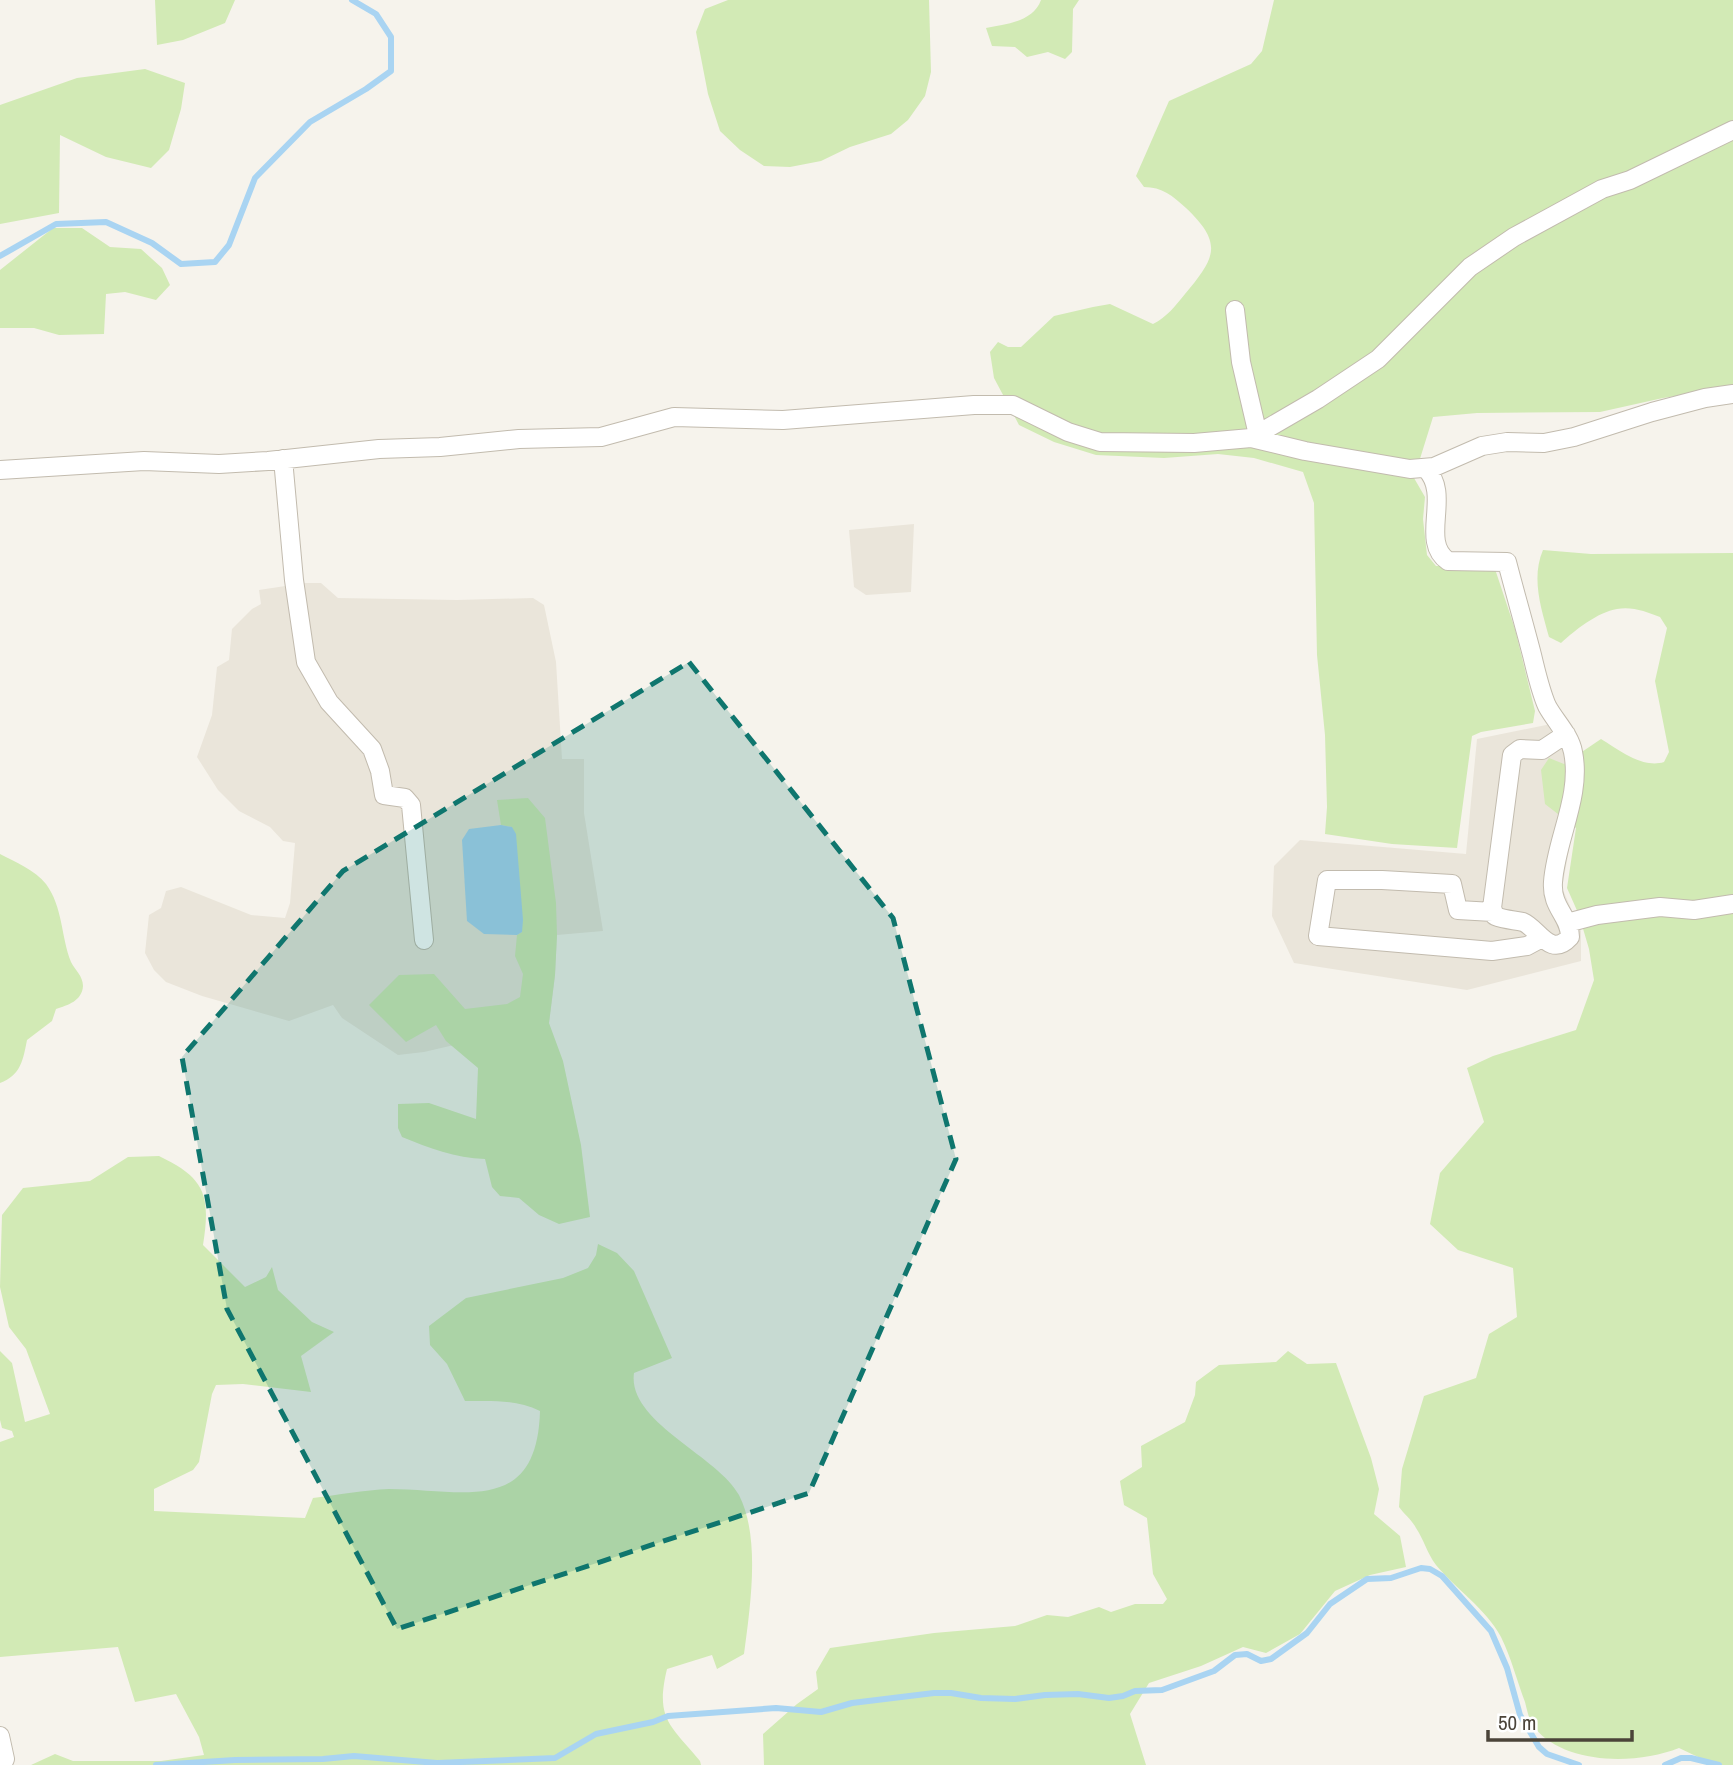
<svg xmlns="http://www.w3.org/2000/svg" width="1733" height="1765" font-family="'Archivo Narrow',sans-serif">
<rect width="100%" height="100%" fill="#f6f3ec"/>
<!-- residential -->
<path fill="#eae5da" d="M914,524L911,592L866,595L854,587L849,530Z
M305,583H321L338,598L457,600L533,598L544,605L556,662L562,759H584V813L603,931L557,935L555,975L549,1023L424,1052L398,1055L342,1018L333,1005L289,1021L202,996L166,982L154,970L145,953L149,915L161,908L166,891L181,887L251,915L285,918L290,903L295,843L283,841L270,827L239,811L218,790L197,757L212,715L217,667L229,660L232,629L252,609L261,604L259,590Z
M1566,721L1582,778L1562,888L1581,931V961L1467,990L1294,963L1272,916L1274,866L1300,840L1466,854L1477,739Z"/>
<!-- green -->
<path fill="#d2eab5" d="M155,0H235L225,23L183,40L157,45Z
M728,0H929L931,72L925,96L908,120L891,134L850,147L821,161L790,167L764,166L740,150L720,131L708,94L696,32L705,9Z
M1041,0H1079L1073,9L1072,52L1065,59L1048,52L1027,57L1015,47L992,46L986,28C1006,24 1033,22 1041,0Z
M1274,0H1733V387L1663,398L1600,412L1477,413L1433,417L1414,478L1425,497L1423,519L1427,555L1436,566H1494L1515,629L1535,711L1533,723L1481,732L1472,736L1457,848L1392,844L1325,834L1327,807L1325,735L1317,655L1314,503L1303,472L1254,458L1218,454L1164,458L1096,455L1054,442L1019,425L994,378L990,352L998,342L1008,347H1021L1054,316L1093,307L1110,304L1153,324C1167,317 1175,306 1185,294C1215,258 1224,244 1186,208C1173,196 1162,187 1144,187L1136,176L1169,101L1251,64L1262,51Z
M145,69L185,83L181,109L169,150L151,168L106,157L60,135L59,213L0,224V105L77,78Z
M53,228H82L110,247L141,249L162,268L170,285L156,300L125,292L106,294L104,334L59,335L34,328H0V270Z
M1543,550L1591,554L1733,553V1765H1715L1679,1748C1636,1765 1564,1765 1534,1727C1529,1720 1527,1710 1525,1702C1517,1681 1511,1657 1501,1637C1486,1609 1456,1589 1436,1565C1427,1553 1424,1540 1416,1528C1412,1520 1404,1514 1399,1507L1402,1469L1424,1396L1476,1378L1489,1334L1517,1317L1513,1268L1458,1250L1430,1224L1440,1173L1484,1122L1467,1068L1493,1056L1576,1030L1594,980L1589,949L1579,915L1567,888L1576,828L1545,804L1541,770L1549,758L1564,764L1601,739C1618,749 1642,769 1664,762L1669,752L1655,681L1667,628L1660,617C1647,612 1632,606 1617,609C1598,612 1575,630 1561,643L1549,637C1541,608 1531,578 1543,550Z
M528,798L545,818L556,903L557,935L555,975L549,1023L563,1061L581,1145L590,1217L559,1224L539,1215L519,1198L500,1196L492,1187L485,1159C455,1158 429,1148 402,1137L398,1128V1104L429,1103L476,1119L478,1068L446,1041L436,1025L406,1042L369,1005L399,975L434,974L465,1009L507,1004L520,997L523,974L515,956L517,935L522,932L512,827L501,825L497,800Z
M0,854C15,862 35,870 46,884C63,907 61,937 71,962C75,970 83,976 83,986C82,1001 68,1005 56,1009L52,1021L27,1040C23,1060 21,1075 0,1083Z
M159,1156C205,1178 211,1195 203,1245L245,1287L266,1277L272,1267L278,1290L312,1322L334,1332L301,1356L311,1392L243,1384L216,1385L212,1394L199,1462L193,1470L154,1489V1511L305,1518L313,1498C338,1495 364,1490 389,1489C462,1489 537,1517 540,1411C516,1399 491,1401 465,1401L447,1364L430,1345L429,1326L466,1298L563,1278L588,1268L596,1255L598,1244L617,1253L634,1271L672,1358L634,1373C627,1422 718,1456 739,1495C761,1538 750,1608 744,1654L717,1669L712,1655L667,1669C655,1719 670,1725 700,1761L701,1765H31L55,1754L73,1761H161L204,1755L199,1737L176,1694L135,1702L118,1647L0,1657V1442L14,1437L12,1431L2,1428L0,1420V1351L12,1363L25,1422L50,1414L26,1349L9,1327L0,1287L2,1215L23,1188L90,1181L128,1157Z
M1288,1351L1307,1364L1336,1363L1371,1458L1379,1489L1374,1514L1400,1536L1406,1567L1370,1575L1335,1591L1300,1634L1266,1653L1243,1647L1201,1666L1149,1683L1130,1714L1146,1765H764L763,1734L797,1704L818,1689L816,1672L830,1648L934,1633L1015,1626L1047,1615L1068,1617L1099,1607L1111,1612L1135,1604H1163L1167,1599L1153,1574L1147,1518L1124,1505L1120,1481L1142,1467L1141,1446L1185,1422L1195,1395L1196,1382L1219,1365L1276,1362Z"/>
<!-- water -->
<path fill="#a9d4f2" d="M501,825L512,827L516,834L523,920L522,932L517,935L484,934L467,921L462,840L469,829Z"/>
<g fill="none" stroke-linecap="round" stroke-linejoin="round">
<!-- stream -->
<path stroke="#a9d4f2" stroke-width="6" d="M0,256L56,224L106,222L152,243L181,264L215,262L229,245L255,178L310,122L366,89L391,71V37L376,14L352,0
M156,1765L235,1760L323,1759L354,1756L437,1763L555,1758L596,1734L653,1722L668,1716L776,1708L821,1712L852,1703L934,1693H951L981,1698L1015,1699L1045,1695L1078,1694L1109,1698L1123,1696L1135,1691L1162,1690L1214,1671L1235,1655L1247,1654L1261,1661L1271,1659L1307,1633L1330,1604L1367,1579L1391,1578L1421,1568L1430,1569L1442,1576L1491,1631L1507,1668L1520,1715L1539,1747L1547,1754L1579,1765
M1665,1765L1681,1758H1691L1719,1765"/>
<!-- minor casing -->
<g stroke="#c2bbae" stroke-width="20">
<path id="minor" d="M1235,310L1241,362L1258,435
M1251,438L1305,451L1410,469L1434,467L1482,446L1507,442L1544,443L1574,437L1652,412L1705,398L1733,394
M283,459L294,580L306,662L329,702L372,749L380,771L384,795L405,798L411,805L424,940
M1426,469C1452,495 1419,541 1448,561L1507,562C1515,593 1524,624 1532,655C1536,671 1540,690 1547,706C1555,721 1570,735 1573,752C1582,796 1556,839 1553,882C1551,908 1570,916 1570,937C1550,959 1538,928 1523,922C1515,920 1505,920 1495,916L1492,908L1512,755L1520,749L1542,750L1566,734
M0,470L144,461L219,464L268,461L379,449L440,447L519,439L601,437L674,417L783,420L974,405H1013L1068,432L1100,442L1194,443L1251,438L1318,399L1378,359L1470,267L1514,237L1602,189L1630,180L1733,130
M1493,912L1458,910L1452,884L1382,880H1327L1318,936L1492,951L1527,946L1540,939
M1567,923L1597,915L1660,907L1694,910L1733,904
M0,1736L5,1759L2,1765"/>
</g>
<!-- minor -->
<use href="#minor" stroke="#fff" stroke-width="18"/>
</g>
<!-- marked area -->
<path fill="#0f766e" fill-opacity="0.2" stroke="#0f766e" stroke-width="5" stroke-dasharray="14 9" stroke-linejoin="round" d="M689,662L893,918L956,1159L809,1493L397,1629L227,1309L182,1057L343,871Z"/>
<!-- scale -->
<path d="M1488 1730v10h144v-10" fill="none" stroke="#4b4439" stroke-width="3.5"/>
<text x="1498" y="1730" font-size="21" fill="#4b4439" stroke="#ffffff" stroke-width="5" paint-order="stroke">50 m</text>
</svg>
